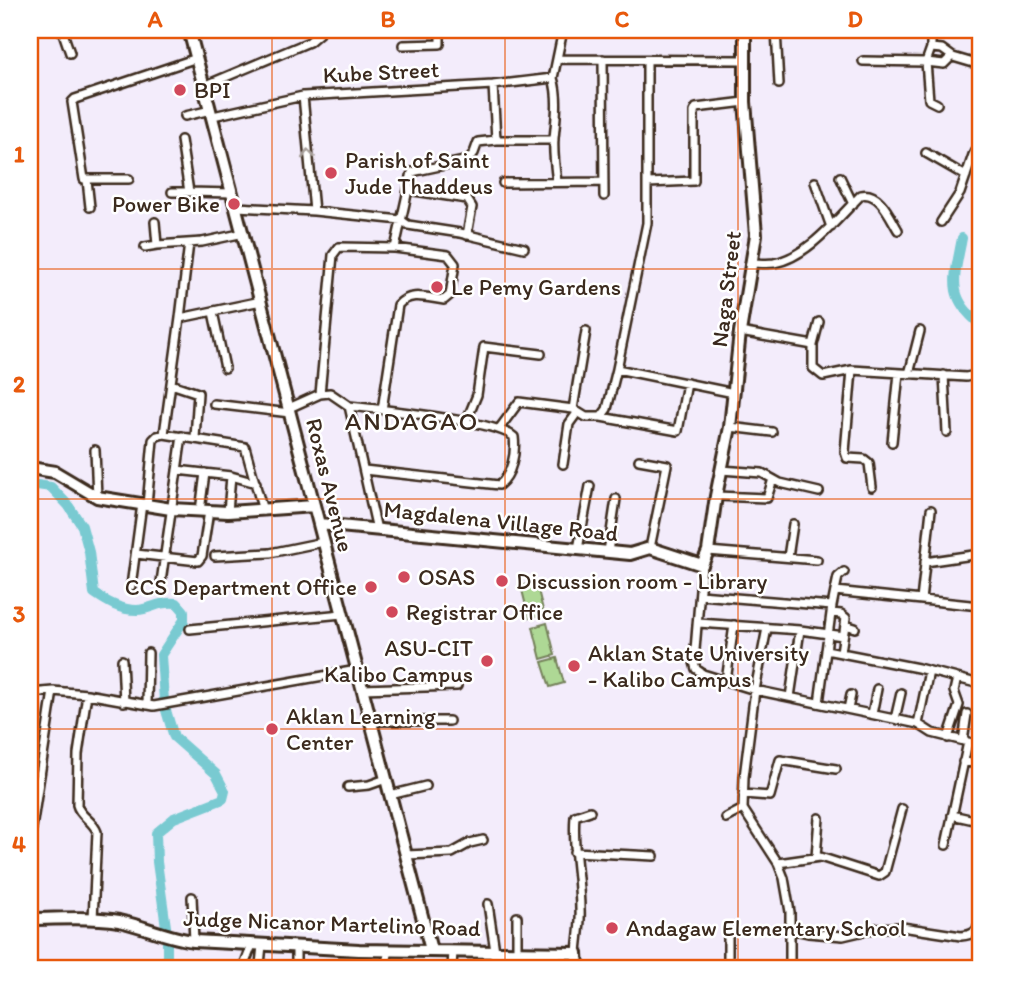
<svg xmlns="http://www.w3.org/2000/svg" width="1010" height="998" font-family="Itim,sans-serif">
<rect width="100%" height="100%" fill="#f3ecfb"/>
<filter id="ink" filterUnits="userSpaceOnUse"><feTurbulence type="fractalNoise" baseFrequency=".0143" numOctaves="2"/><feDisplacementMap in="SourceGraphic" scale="14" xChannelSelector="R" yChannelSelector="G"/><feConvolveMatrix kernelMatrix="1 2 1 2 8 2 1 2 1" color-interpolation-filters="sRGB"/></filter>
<g filter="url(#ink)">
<!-- green -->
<path fill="#aed895" stroke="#74815a" stroke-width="2" d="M536,582L544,614L529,618L521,586Z
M547,623L555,655L541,659L533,627Z
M557,658L564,683L550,687L542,662Z"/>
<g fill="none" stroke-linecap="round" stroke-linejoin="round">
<!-- river -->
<path stroke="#79cad1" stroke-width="10" d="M962,238C955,277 945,296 980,324
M30,484L51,487L68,505L82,526L89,552L94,593C107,602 120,610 137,610C152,609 158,601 177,603L184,611V620L161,655L164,701
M165,707L174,737L216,774L225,791L223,799L174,818L156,833L157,862L167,934
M167,942V968"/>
<!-- street casing -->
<g stroke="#3b2a1e" stroke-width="12">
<path id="street" d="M62,30L70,53
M776,30L779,84
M403,45L440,44V30
M931,48L942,49L953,57L980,65
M557,59L744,60
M603,59L604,196
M863,61L926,62L931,48V30
M493,85L496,140
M204,86L309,42L323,30
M303,96L314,211
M937,104L929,100L926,62L944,64L951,57
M185,116L211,110
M213,116L303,96L493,85L553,78
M181,140L189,192L233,193
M926,153L966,176
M840,177L853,204
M129,179H84L72,102L75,99L197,58
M87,180L90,207
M557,182C555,168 553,152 554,138C556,119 559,97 553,78L563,30
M815,182L831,227
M503,183L604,182
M648,183L694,181V112L696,108L745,102
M408,190L467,199L472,207L467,235
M172,192H189
M237,207L314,211L401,220L408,225L460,233L524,248
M155,222L157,245L202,242L244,233
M941,222L960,193L973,155L980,141
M145,247L157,245
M395,248L412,172L468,160L474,153L478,142L496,140H554
M751,263C758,263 767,264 774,263C808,257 838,218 861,195C880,191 890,217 898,230
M213,312L225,368
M180,318L189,243
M740,332L813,345V368L823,376L852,370L966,377L980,374
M813,345L819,322
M617,369L734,393
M852,370L845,452L847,458L864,459L869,463L872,487
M909,374L920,331
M944,375L947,432
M171,384L198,393L195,438
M214,404L290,413
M349,406C378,409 498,421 514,437C516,453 512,475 499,485L364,470
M289,408L320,394
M573,409L586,417H601L607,409L617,369L647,223V60
M601,417L678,431L687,383
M466,422L477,395L484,347L541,354
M730,427L772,432
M499,429L519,402L573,409L586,331
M164,434L180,318L261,301
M892,442L899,373
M95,450L97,497
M639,460L667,465L650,548
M563,464L569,424L577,413
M177,470L231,476L256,483
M721,470L762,473L780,483L819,492
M716,496L767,498L773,479
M147,505L153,440L157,436L164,434L245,447L263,511
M200,511L205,473
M228,512L231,476
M377,530L349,406L330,393L320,394L333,255L339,247L395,248L448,255L455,264L450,295L444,300C427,298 410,291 398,305L382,410
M578,549L590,486
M708,551L817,560
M608,552L616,499
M136,554L198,561L202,556L209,511
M215,556L270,553L323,542
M788,557L793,524
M925,562L980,554
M702,565L694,662L696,669L703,674L755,690L918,724L932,733L980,745
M161,582L182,436
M131,586L142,504
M835,591L838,577L844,572
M700,595L832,606L819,703
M921,600L931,510
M832,606L835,591L980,606
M832,613L841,614L846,618L841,652
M698,623L800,630L843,636
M845,625L855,628
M767,628L755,690L744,777L743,809L778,863L784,878L790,912V968
M190,629L342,614
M826,650L918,668L980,684
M122,660L124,702
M726,681L734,625
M362,689L457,686
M30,693L53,691
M87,694L78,754L77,805C80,817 93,820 97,832L93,919
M790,697L800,630
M147,705L148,653
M848,709L851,695
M872,714L877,689
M895,719L901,693
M370,721H449
M918,724L929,671
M948,738L959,705L954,691L957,678
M963,741L967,714
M963,762L977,763L980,754
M348,787L369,785L386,779
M743,794L770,796L780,760L836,769
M390,795L426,786
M952,815L974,820
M726,818L743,809
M30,841L53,691L87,694L154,706L357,670
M946,845L968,742
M574,852L654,856
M406,855L452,853L470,843L483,840
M816,857L819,818
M778,863L820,857L879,876L885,872L902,809
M192,897L194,941
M488,904L495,951
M517,917V952
M790,929L808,933L843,936L877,928L902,927L961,936C973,935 977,932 980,921
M728,931V968
M296,947V968
M577,953C578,938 581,923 580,909C580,878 572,848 575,816L590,811
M260,965L262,945
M845,966V968
M243,968L252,945
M385,968L389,950
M452,968L453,951"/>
</g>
<!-- secondary casing -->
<g stroke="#3b2a1e" stroke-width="16">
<path id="secondary" d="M189,30L431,950
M30,468L55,472L97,497L171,509L228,512L314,506
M319,524L630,554L650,548L702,565L708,551L716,496L730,427L740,332L756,235L745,102V30
M30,919C59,919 90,916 119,921C144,926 167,938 194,941L359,950L577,953L578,968"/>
</g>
<!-- street -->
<use href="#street" stroke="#fff" stroke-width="7"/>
<!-- secondary -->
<use href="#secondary" stroke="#fff" stroke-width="10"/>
</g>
<!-- one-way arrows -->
<defs><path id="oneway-chevron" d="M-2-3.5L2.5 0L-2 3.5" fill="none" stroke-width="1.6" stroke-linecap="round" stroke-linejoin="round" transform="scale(1.75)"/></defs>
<use stroke="#a79f9a" href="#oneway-chevron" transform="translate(308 154) rotate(-96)"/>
</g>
<!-- grid -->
<path fill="none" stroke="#e8590c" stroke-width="2" stroke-opacity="0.55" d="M272,30V968M505,30V968M738,30V968M30,269H980M30,499H980M30,729H980"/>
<!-- markers -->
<g fill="#d1495b" stroke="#fff" stroke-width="2.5">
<circle cx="180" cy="90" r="7"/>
<circle cx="331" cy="173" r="7"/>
<circle cx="234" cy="204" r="7"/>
<circle cx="437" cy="287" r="7"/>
<circle cx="404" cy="577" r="7"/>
<circle cx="502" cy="581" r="7"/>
<circle cx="371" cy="587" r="7"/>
<circle cx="392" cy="612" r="7"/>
<circle cx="487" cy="661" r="7"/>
<circle cx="574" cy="666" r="7"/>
<circle cx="272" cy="729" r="7"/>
<circle cx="612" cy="928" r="7"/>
</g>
<g text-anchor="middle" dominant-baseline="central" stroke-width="5" stroke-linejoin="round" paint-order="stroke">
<!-- street labels -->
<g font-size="23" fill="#3b2a1e" stroke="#fff">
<text transform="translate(381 72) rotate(-3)">Kube Street</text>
<text transform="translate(726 289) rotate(-83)">Naga Street</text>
<text transform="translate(330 485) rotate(76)">Roxas Avenue</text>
<text transform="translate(501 521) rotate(6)">Magdalena Village Road</text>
<text transform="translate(332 923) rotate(2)">Judge Nicanor Martelino Road</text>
</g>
<!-- poi labels -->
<g font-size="23" fill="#3b2a1e" stroke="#fff" text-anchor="start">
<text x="194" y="90">BPI</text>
<text x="345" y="160">Parish of Saint<tspan x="345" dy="26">Jude Thaddeus</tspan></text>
<text x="220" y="204" text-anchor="end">Power Bike</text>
<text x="451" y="287">Le Pemy Gardens</text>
<text x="418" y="577">OSAS</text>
<text x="516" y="581">Discussion room - Library</text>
<text x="357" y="587" text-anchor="end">CCS Department Office</text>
<text x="406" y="612">Registrar Office</text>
<text x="473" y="648" text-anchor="end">ASU-CIT<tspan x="473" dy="26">Kalibo Campus</tspan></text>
<text x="588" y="653">Aklan State University<tspan x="588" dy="26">- Kalibo Campus</tspan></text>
<text x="286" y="716">Aklan Learning<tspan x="286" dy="26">Center</tspan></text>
<text x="626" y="928">Andagaw Elementary School</text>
</g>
<!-- quarter labels -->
<g font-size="26" letter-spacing="2" fill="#3b2a1e" stroke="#fff">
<text x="412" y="421">ANDAGAO</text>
</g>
</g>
<!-- margin -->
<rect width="1010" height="998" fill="none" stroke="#fff" stroke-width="77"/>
<rect x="38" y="38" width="934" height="922" fill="none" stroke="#e8590c" stroke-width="2.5"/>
<g font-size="23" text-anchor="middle" font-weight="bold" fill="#e8590c">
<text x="155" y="27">A</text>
<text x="388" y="27">B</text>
<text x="622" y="27">C</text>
<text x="855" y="27">D</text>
<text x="19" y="162">1</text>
<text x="19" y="392">2</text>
<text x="19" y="622">3</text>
<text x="19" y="852">4</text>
</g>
</svg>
